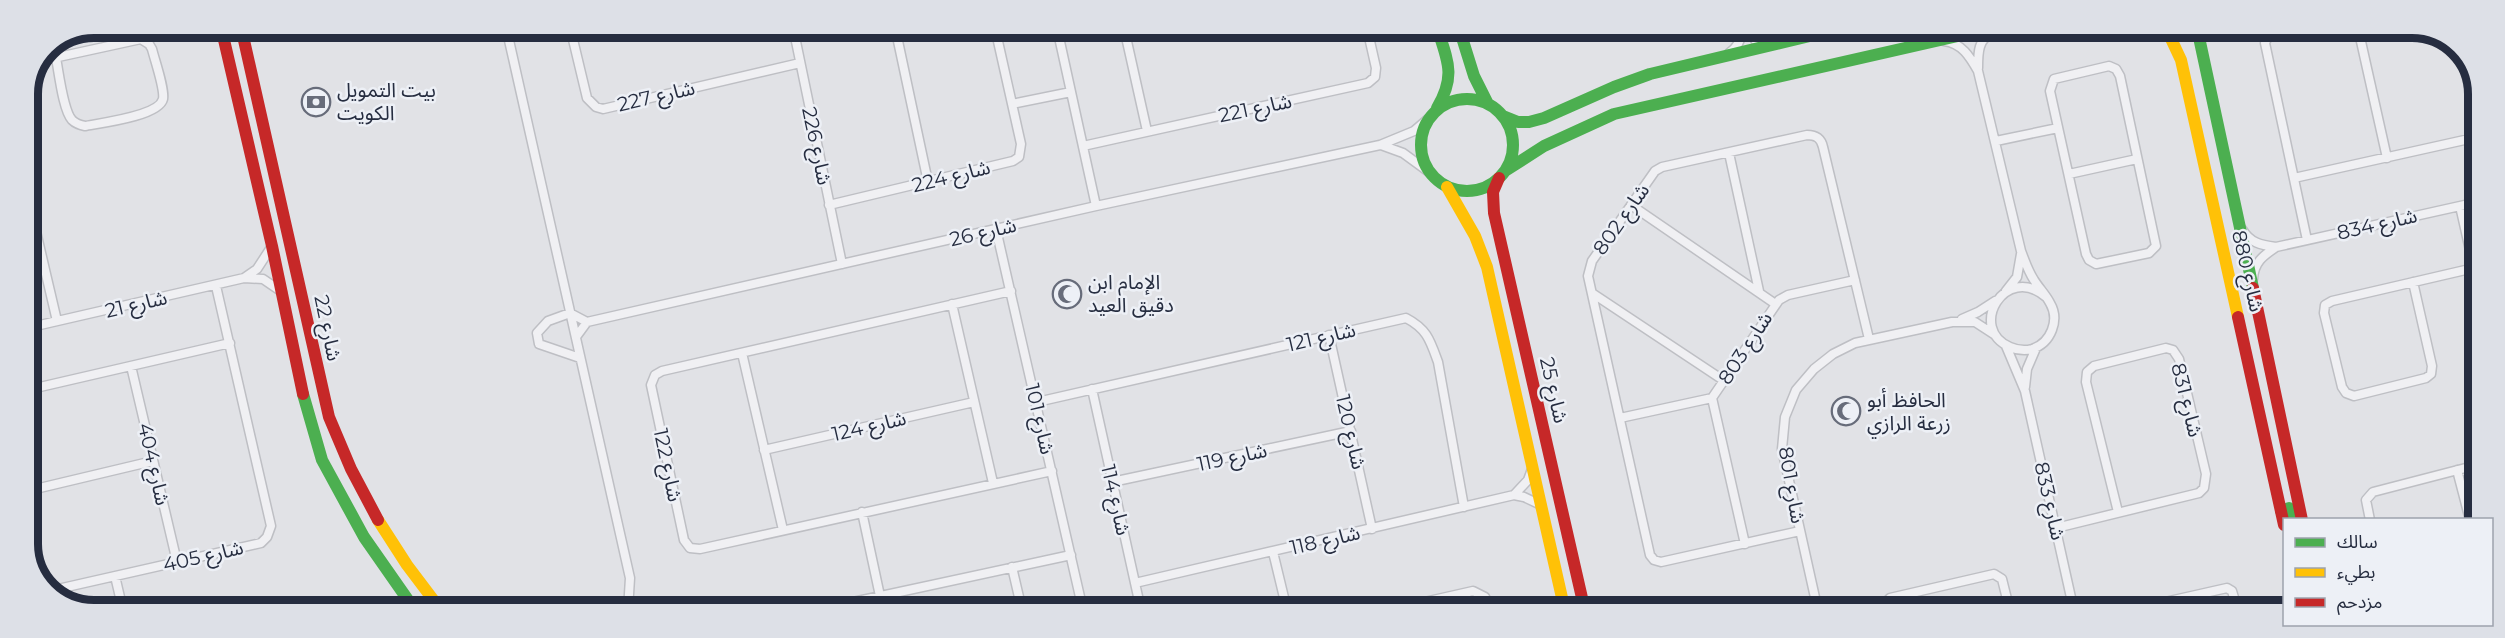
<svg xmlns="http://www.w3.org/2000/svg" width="2505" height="638" font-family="Montserrat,'Noto Sans Arabic',sans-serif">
<rect width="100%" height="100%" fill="#e1e2e6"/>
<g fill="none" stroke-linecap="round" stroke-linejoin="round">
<!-- street casing -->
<g stroke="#bebfc4" stroke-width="11">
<path id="street" d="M506,27L630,578L628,610
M570,27L587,98L596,107L603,109L800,63
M793,27L842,264
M895,27L928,182
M1057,28L1096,206
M1124,28L1147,131
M1530,28L1535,31L1548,28
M1748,28L1755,40L1769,45
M2293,28C2282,31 2269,31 2265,43L2307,240
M2358,28L2387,158
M1126,37L1169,28
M1944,41C1962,43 1970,57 1978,71L2021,251C2025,261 2028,271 2034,280C2039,288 2046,295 2050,303C2060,320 2051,343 2032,349C2025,351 2017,350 2010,347C1967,329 2005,262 2046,297
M2460,49L2478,123
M1729,53C1738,47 1742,39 1741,28
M40,61L141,39L149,44L152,49C155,61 165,89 163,99C159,116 101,123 85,126C80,125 76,124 72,120C63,110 59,73 56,58
M2109,66L2116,69L2120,76L2156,246L2149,253L2096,264L2089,260L2086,254L2050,91L2054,79Z
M1978,68C1978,52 1978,39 1994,31
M1012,104L1071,92
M1996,141L2058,128
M1381,145L1403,153L1429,172
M1083,146L1368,83L1375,77L1376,68L1367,28
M1729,153L1759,291
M2069,174L2137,159
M2294,178L2469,139L2478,131
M27,193L57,321
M829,205L1013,161L1019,157L1021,144L995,28
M1631,205L1774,303
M2460,206L2477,281
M996,229L1083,610
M2242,229C2250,243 2261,245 2276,247
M27,262L42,258
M244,278L263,279L282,292
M2253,279C2254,262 2263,256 2276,247L2478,202
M2413,282L2432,366L2431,374L2426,378L2354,396L2346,393L2342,387L2324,313L2325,305L2332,301L2474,268
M1011,291L662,371L655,375L651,385L684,540L690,548L700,549L1052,471
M2006,291L2017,277L2021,254
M1592,293L1723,380
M952,304L993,483
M1962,319L1978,312L1995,301
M27,328L244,278L257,269L272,246
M1329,335L1372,529
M576,337L587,322L1096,206L1380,145L1414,131L1428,119
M2006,346L2025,391L2074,611
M742,353L783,530
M580,358L539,344L537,333L548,321L570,313L587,322
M131,366L177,562
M2025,387L2027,369L2036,348
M1092,389L1141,610
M27,390L230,343
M1037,402L1406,318C1427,329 1430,340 1438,362L1464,507
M1620,418L1712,398
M764,450L974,402
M2457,470L2470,520
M1112,482L1351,431
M27,491L153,461
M1514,495L1528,480L1532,469
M862,512L880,596
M2370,520L2366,500L2373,492L2477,465
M2056,528L2199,493L2204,488L2206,474L2179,359L2173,350L2166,348L2094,366L2087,372L2086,382L2118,512
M1800,531L1661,562L1654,560L1650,555L1588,276L1592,261L1655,171L1662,167L1807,135C1816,135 1821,138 1823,147L1869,339
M1745,544L1712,398L1779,300L1788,295L1855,280
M1273,552L1287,610
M1012,567L1022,610
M115,576L123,610
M1135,583L1514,495L1524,497L1541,505
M49,591L261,543L267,537L271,526L216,286
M816,610L1071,555
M1389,610L1473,591L1485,597L1490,610
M1818,611L1782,449L1785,417L1796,390L1814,369L1833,354L1855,343L1952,322H1975L1995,335
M1884,611V604L1890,598L1994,574L2002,579L2010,611
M2125,611L2227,588L2232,591L2238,611"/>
</g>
<!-- street -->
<use href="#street" stroke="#f0f0f3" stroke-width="8"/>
<!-- fast -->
<path stroke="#4caf50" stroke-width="12" d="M1437,28C1448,61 1456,76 1437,108
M1459,28L1474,76L1488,104
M2197,28L2253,288
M1421 145a46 46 0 1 1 92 0a46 46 0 1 1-92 0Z
M1503,116L1518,122H1529L1544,118L1614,87L1650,74L1843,28
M1505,171L1544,146L1614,114L1993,28
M303,394L322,460L364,537L415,610
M2281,511L2289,508L2293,520"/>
<!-- slow -->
<path stroke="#ffc107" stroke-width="12" d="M2166,28L2181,60L2238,317
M1447,187L1475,236L1487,267L1565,611
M378,520L407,565L441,610"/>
<!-- jam -->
<path stroke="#c62828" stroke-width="12" d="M221,27L272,246L303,394
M241,27L329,417L351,469L378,520
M1499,178L1493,192L1494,213L1585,611
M2253,288L2302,520
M2238,317L2284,525"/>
</g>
<!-- icons -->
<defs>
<g id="bank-ring" transform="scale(1.5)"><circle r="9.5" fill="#edf0f6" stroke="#676c7a" stroke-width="1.5"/><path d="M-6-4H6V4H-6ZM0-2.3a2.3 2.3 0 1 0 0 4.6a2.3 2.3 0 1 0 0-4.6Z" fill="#676c7a"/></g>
<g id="mosque-ring" transform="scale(1.5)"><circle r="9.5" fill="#edf0f6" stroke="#676c7a" stroke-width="1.5"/><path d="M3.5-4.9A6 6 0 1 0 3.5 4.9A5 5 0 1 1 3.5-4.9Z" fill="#676c7a"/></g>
</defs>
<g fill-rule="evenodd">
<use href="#bank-ring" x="316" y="102"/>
<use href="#mosque-ring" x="1067" y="294"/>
<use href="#mosque-ring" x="1846" y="411"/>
</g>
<g text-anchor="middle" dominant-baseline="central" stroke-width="5" stroke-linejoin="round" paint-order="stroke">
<!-- poi labels -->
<g font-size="20" fill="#262d40" stroke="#edf0f6" text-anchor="start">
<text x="337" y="90">بيت التمويل<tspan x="337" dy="23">الكويت</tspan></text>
<text x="1088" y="282">الإمام ابن<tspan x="1088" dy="23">دقيق العيد</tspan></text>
<text x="1867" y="400">الحافظ أبو<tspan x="1867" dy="23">زرعة الرازي</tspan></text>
</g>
<!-- street labels -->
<g font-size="20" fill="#262d40" stroke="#edf0f6">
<text transform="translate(656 96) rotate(-13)">شارع 227</text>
<text transform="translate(1255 108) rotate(-12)">شارع 221</text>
<text transform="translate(817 146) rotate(78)">شارع 226</text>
<text transform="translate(951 176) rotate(-14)">شارع 224</text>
<text transform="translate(1621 219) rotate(-55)">شارع 802</text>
<text transform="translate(2377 224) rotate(-13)">شارع 834</text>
<text transform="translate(983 232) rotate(-13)">شارع 26</text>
<text transform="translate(2248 271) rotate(77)">شارع 880</text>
<text transform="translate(136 304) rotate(-13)">شارع 21</text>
<text transform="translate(328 328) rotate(78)">شارع 22</text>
<text transform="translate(1321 337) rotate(-13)">شارع 121</text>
<text transform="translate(1745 348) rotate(-57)">شارع 803</text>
<text transform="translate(1554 390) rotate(77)">شارع 25</text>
<text transform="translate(2187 400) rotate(76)">شارع 831</text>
<text transform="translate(1040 419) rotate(77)">شارع 101</text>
<text transform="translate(869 426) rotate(-13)">شارع 124</text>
<text transform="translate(1351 432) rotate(77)">شارع 120</text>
<text transform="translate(1232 457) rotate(-12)">شارع 119</text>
<text transform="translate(154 464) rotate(77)">شارع 404</text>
<text transform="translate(668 465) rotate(78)">شارع 122</text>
<text transform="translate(1792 485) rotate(80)">شارع 801</text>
<text transform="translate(1116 500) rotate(77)">شارع 114</text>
<text transform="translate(2050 501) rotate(77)">شارع 833</text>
<text transform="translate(1325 540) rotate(-13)">شارع 118</text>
<text transform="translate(203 556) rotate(-13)">شارع 405</text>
</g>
</g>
<!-- crop -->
<path d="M0 0H2505V638H0ZM94 38H2412A56 56 0 0 1 2468 94V544A56 56 0 0 1 2412 600H94A56 56 0 0 1 38 544V94A56 56 0 0 1 94 38Z" fill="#dde0e7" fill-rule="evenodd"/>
<path fill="none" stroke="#262d40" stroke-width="8" d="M94 38H2412A56 56 0 0 1 2468 94V544A56 56 0 0 1 2412 600H94A56 56 0 0 1 38 544V94A56 56 0 0 1 94 38Z"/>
<!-- legend -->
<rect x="2283" y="518" width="210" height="108" fill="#edf0f6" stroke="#9da2ad" stroke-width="1.5"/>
<rect x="2295" y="538" width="30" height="9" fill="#4caf50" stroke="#9da2ad" stroke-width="1.5"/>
<text x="2337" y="548" font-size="18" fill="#262d40">سالك</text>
<rect x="2295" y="568" width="30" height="9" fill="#ffc107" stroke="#9da2ad" stroke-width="1.5"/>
<text x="2337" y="578" font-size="18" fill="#262d40">بطيء</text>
<rect x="2295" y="598" width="30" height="9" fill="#c62828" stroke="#9da2ad" stroke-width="1.5"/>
<text x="2337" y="608" font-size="18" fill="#262d40">مزدحم</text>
</svg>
